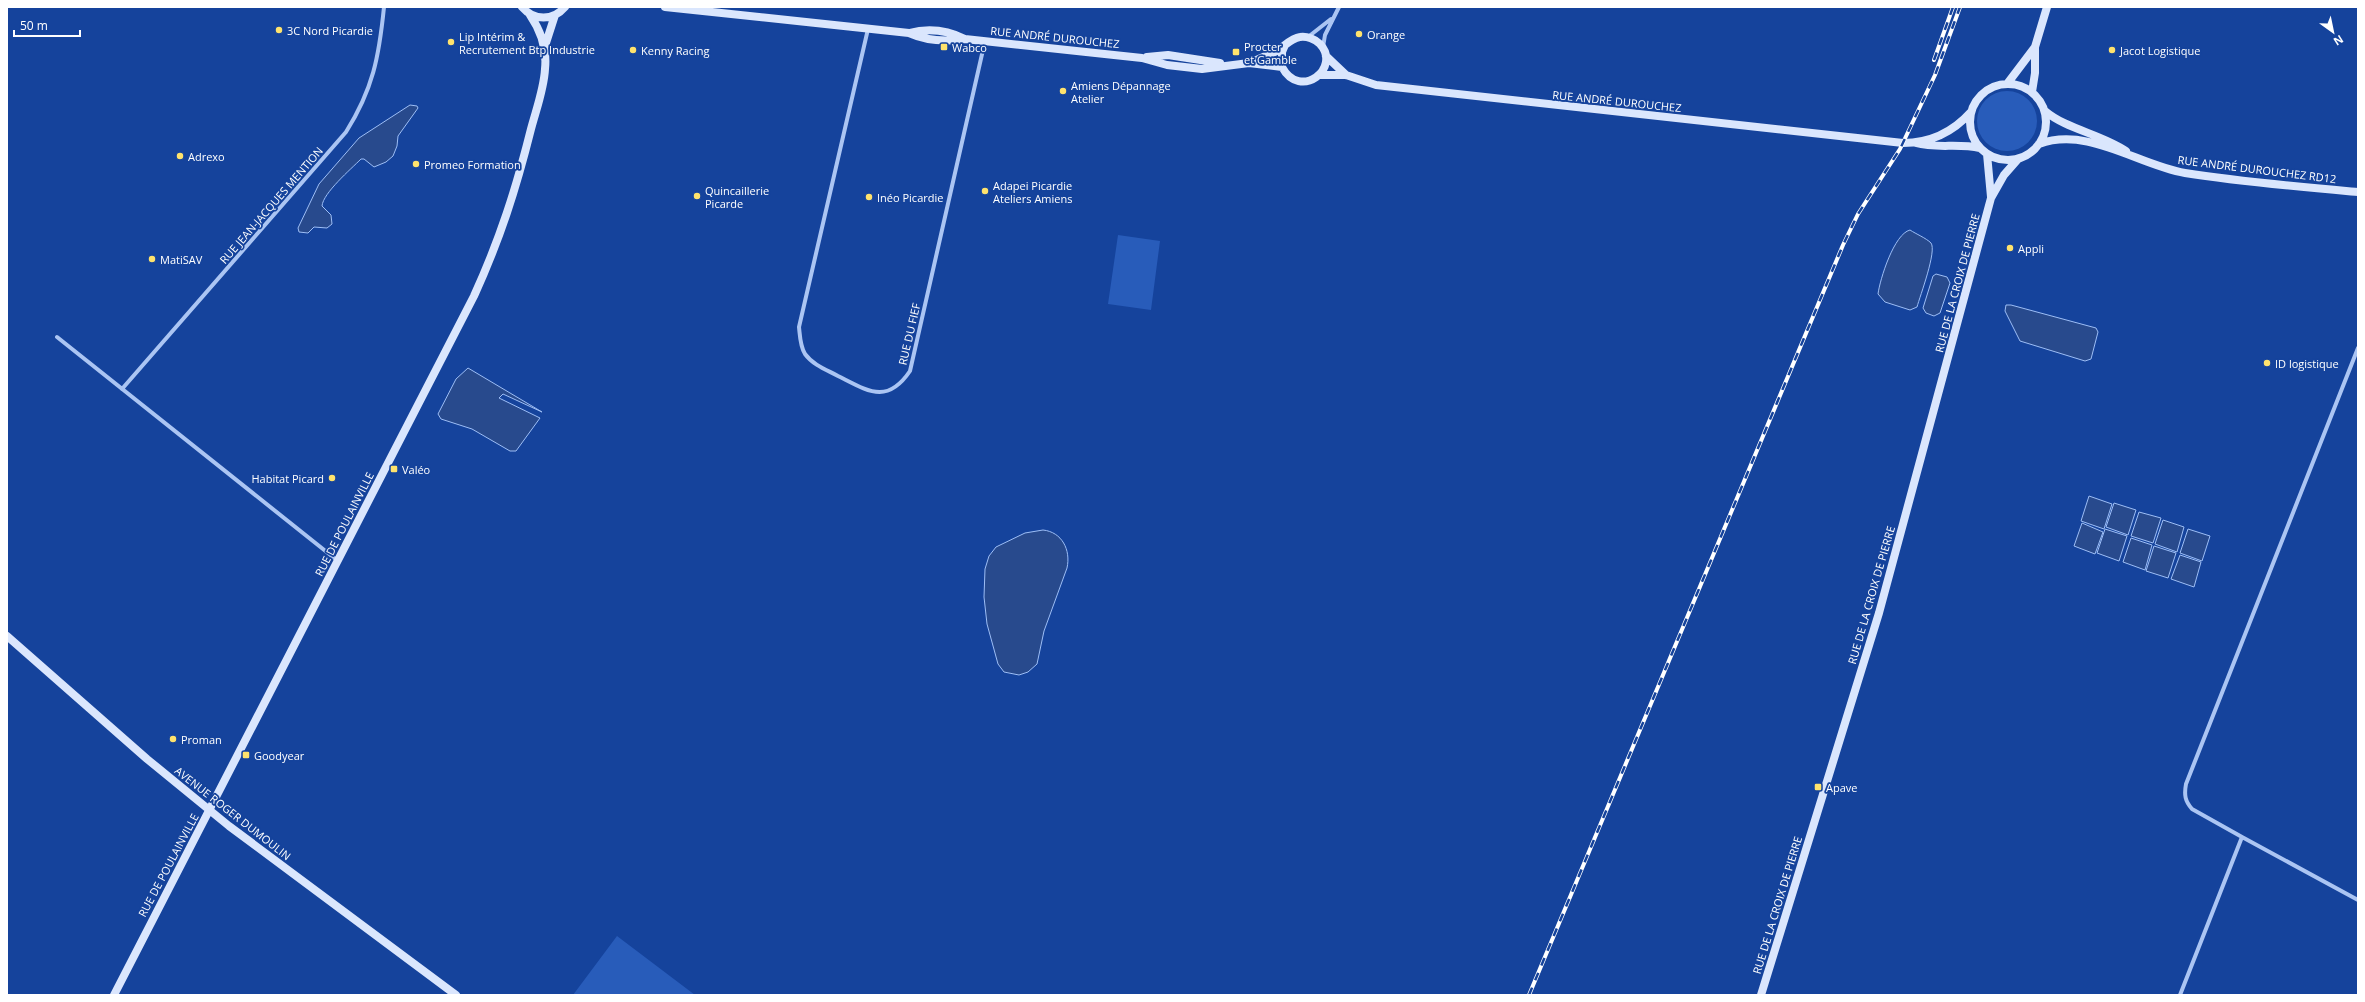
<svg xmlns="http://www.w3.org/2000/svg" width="2365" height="1002" font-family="'Open Sans',sans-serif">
<rect width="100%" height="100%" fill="#15439c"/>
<!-- green -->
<path fill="#285cba" d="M1977 121a30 30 0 1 1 60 0a30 30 0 1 1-60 0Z
M1118,235L1160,241L1151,310L1108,304Z
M617,936L695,995H573Z"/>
<!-- water -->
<path fill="#284a8d" stroke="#9dbef6" d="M410,105L417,106L418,108L398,136L397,146L393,156L386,162L374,167L364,159H361C351,169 323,193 322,206L331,215L332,224L327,228L314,227L308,233L299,232L298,228L319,184L359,138Z
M1910,230C1916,234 1926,238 1931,243C1937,251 1920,296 1917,307L1910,310L1885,302L1878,294C1880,279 1894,234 1910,230Z
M1936,274L1947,277L1950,283L1940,313L1934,316L1926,313L1923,308L1933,276Z
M2006,305H2011L2096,328L2098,332L2091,359L2085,361L2020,341L2005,311Z
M468,368L542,412L503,394L499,398L540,418L516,451H510L472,429L441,419L438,414L456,379Z
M2089,496L2112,504L2104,529L2081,521Z
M2114,503L2136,510L2128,535L2106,527Z
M2139,512L2161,518L2153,543L2131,536Z
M2163,520L2184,527L2177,552L2155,544Z
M2082,523L2103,532L2095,554L2074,546Z
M2105,529L2127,536L2119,561L2097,553Z
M2188,529L2210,536L2202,561L2180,553Z
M1043,530C1062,532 1071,550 1067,568L1044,631L1037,664L1028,672L1019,675L1004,672L998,664L987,624L984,597L985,569L989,556L996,547L1025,533Z
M2131,538L2152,545L2145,570L2123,562Z
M2154,546L2176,553L2168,578L2146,571Z
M2180,555L2201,562L2194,587L2171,579Z"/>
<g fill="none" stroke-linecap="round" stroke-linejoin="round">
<!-- street -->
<path stroke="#abc5f3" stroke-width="4" d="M868,29L799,327C800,336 800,346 805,354C813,365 827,370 838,376C868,391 887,405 910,371L985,41
M1308,37L1331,19
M1323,47L1325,35L1339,7
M57,337L338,561
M122,389L346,132C373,89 379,57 384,7
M2242,837L2358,900
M2180,995L2242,837L2192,809C2185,801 2184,795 2186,784L2358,348"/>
<!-- secondary -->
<path stroke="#dae6fd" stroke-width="8" d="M522,7C534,21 553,21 565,7
M665,7L909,33C927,41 945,42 965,39L1142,58L1167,65L1202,69L1249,63L1282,67
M909,33C928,28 947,30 965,39
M545,46L555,15
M1326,56L1346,75
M1147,57L1168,55L1220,63
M1252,62C1260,58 1269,55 1277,51C1285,46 1291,38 1300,37C1307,36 1315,39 1320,44C1342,68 1300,101 1282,67V52L1285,45
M1319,75H1346L1376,85L1903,143C1930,143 1953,132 1971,112
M1970 122a38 38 0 1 1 76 0a38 38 0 1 1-76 0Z
M2007,84L2035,47
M2032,92L2035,73V47L2047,7
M2045,111C2066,129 2101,134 2126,151
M1916,143C1936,149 1958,143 1980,148
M2039,144C2088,126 2138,165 2185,173C2242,182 2301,187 2358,192
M1987,154L1991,197
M7,636L147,759L229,826L456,995
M114,995L474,296C500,239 516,189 531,129C536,110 544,89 545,69C547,50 541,31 530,15
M1761,995L1879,613L1991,198L2004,175L2018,159"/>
<!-- rail casing -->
<g stroke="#fff" stroke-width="4">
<path id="rail" d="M1934,60L1953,7
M1529,995L1843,245L1858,214L1900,149L1935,75L1960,7"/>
</g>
<!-- rail -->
<use href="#rail" stroke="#15439c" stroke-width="2.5" stroke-dasharray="8" stroke-linecap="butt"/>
</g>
<!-- markers -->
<g fill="#ffe36d" stroke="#15439c" stroke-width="1.5">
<circle cx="279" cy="30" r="4"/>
<circle cx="1359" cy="34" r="4"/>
<circle cx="451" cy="42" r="4"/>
<rect x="940" y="43" width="8" height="8" rx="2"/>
<circle cx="633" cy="50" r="4"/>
<circle cx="2112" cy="50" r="4"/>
<rect x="1232" y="48" width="8" height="8" rx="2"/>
<circle cx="1063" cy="91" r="4"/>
<circle cx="180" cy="156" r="4"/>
<circle cx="416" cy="164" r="4"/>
<circle cx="985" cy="191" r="4"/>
<circle cx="697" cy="196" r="4"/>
<circle cx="869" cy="197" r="4"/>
<circle cx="2010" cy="248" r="4"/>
<circle cx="152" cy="259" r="4"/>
<circle cx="2267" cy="363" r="4"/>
<rect x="390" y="465" width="8" height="8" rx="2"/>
<circle cx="332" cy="478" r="4"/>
<circle cx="173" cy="739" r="4"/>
<rect x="242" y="751" width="8" height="8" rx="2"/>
<rect x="1814" y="783" width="8" height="8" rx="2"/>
</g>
<g text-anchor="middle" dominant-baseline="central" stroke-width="3.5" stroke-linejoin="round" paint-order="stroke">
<!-- poi labels -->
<g font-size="11" fill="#fff" stroke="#15439c" text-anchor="start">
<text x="287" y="30">3C Nord Picardie</text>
<text x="1367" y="34">Orange</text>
<text x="459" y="36">Lip Intérim &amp;<tspan x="459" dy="13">Recrutement Btp Industrie</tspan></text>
<text x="1244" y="46">Procter<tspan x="1244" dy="13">et Gamble</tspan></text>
<text x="952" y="47">Wabco</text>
<text x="641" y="50">Kenny Racing</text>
<text x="2120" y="50">Jacot Logistique</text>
<text x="1071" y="85">Amiens Dépannage<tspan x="1071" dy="13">Atelier</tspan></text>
<text x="188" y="156">Adrexo</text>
<text x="424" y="164">Promeo Formation</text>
<text x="993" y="185">Adapei Picardie<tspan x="993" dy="13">Ateliers Amiens</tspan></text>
<text x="705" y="190">Quincaillerie<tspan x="705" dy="13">Picarde</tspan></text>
<text x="877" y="197">Inéo Picardie</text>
<text x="2018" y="248">Appli</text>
<text x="160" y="259">MatiSAV</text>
<text x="2275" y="363">ID logistique</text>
<text x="402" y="469">Valéo</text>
<text x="324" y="478" text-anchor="end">Habitat Picard</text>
<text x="181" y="739">Proman</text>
<text x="254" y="755">Goodyear</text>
<text x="1826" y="787">Apave</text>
</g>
<!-- street labels -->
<g font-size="11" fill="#fff" stroke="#15439c">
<text transform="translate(1055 37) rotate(6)">RUE ANDRÉ DUROUCHEZ</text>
<text transform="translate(1617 101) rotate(6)">RUE ANDRÉ DUROUCHEZ</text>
<text transform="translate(2257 169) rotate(7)">RUE ANDRÉ DUROUCHEZ RD12</text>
<text transform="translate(271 205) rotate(-49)">RUE JEAN-JACQUES MENTION</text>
<text transform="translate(1957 283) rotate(-75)">RUE DE LA CROIX DE PIERRE</text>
<text transform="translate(909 334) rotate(-77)">RUE DU FIEF</text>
<text transform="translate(344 524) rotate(-63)">RUE DE POULAINVILLE</text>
<text transform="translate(1871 595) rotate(-74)">RUE DE LA CROIX DE PIERRE</text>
<text transform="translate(233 813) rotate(38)">AVENUE ROGER DUMOULIN</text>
<text transform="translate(168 865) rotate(-62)">RUE DE POULAINVILLE</text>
<text transform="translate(1777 905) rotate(-73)">RUE DE LA CROIX DE PIERRE</text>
</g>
</g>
<!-- border -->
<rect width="2365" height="1002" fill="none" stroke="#ffffff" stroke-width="16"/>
<!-- north arrow -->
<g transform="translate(2333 32) rotate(147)" stroke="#15439c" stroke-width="3" paint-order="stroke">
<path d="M0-3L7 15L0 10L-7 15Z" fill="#ffffff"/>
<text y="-6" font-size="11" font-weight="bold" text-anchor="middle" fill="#ffffff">N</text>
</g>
<!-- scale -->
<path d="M14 30v6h66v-6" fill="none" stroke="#ffffff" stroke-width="2"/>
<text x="20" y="30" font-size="12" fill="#ffffff" stroke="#15439c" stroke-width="3" paint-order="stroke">50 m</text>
</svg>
